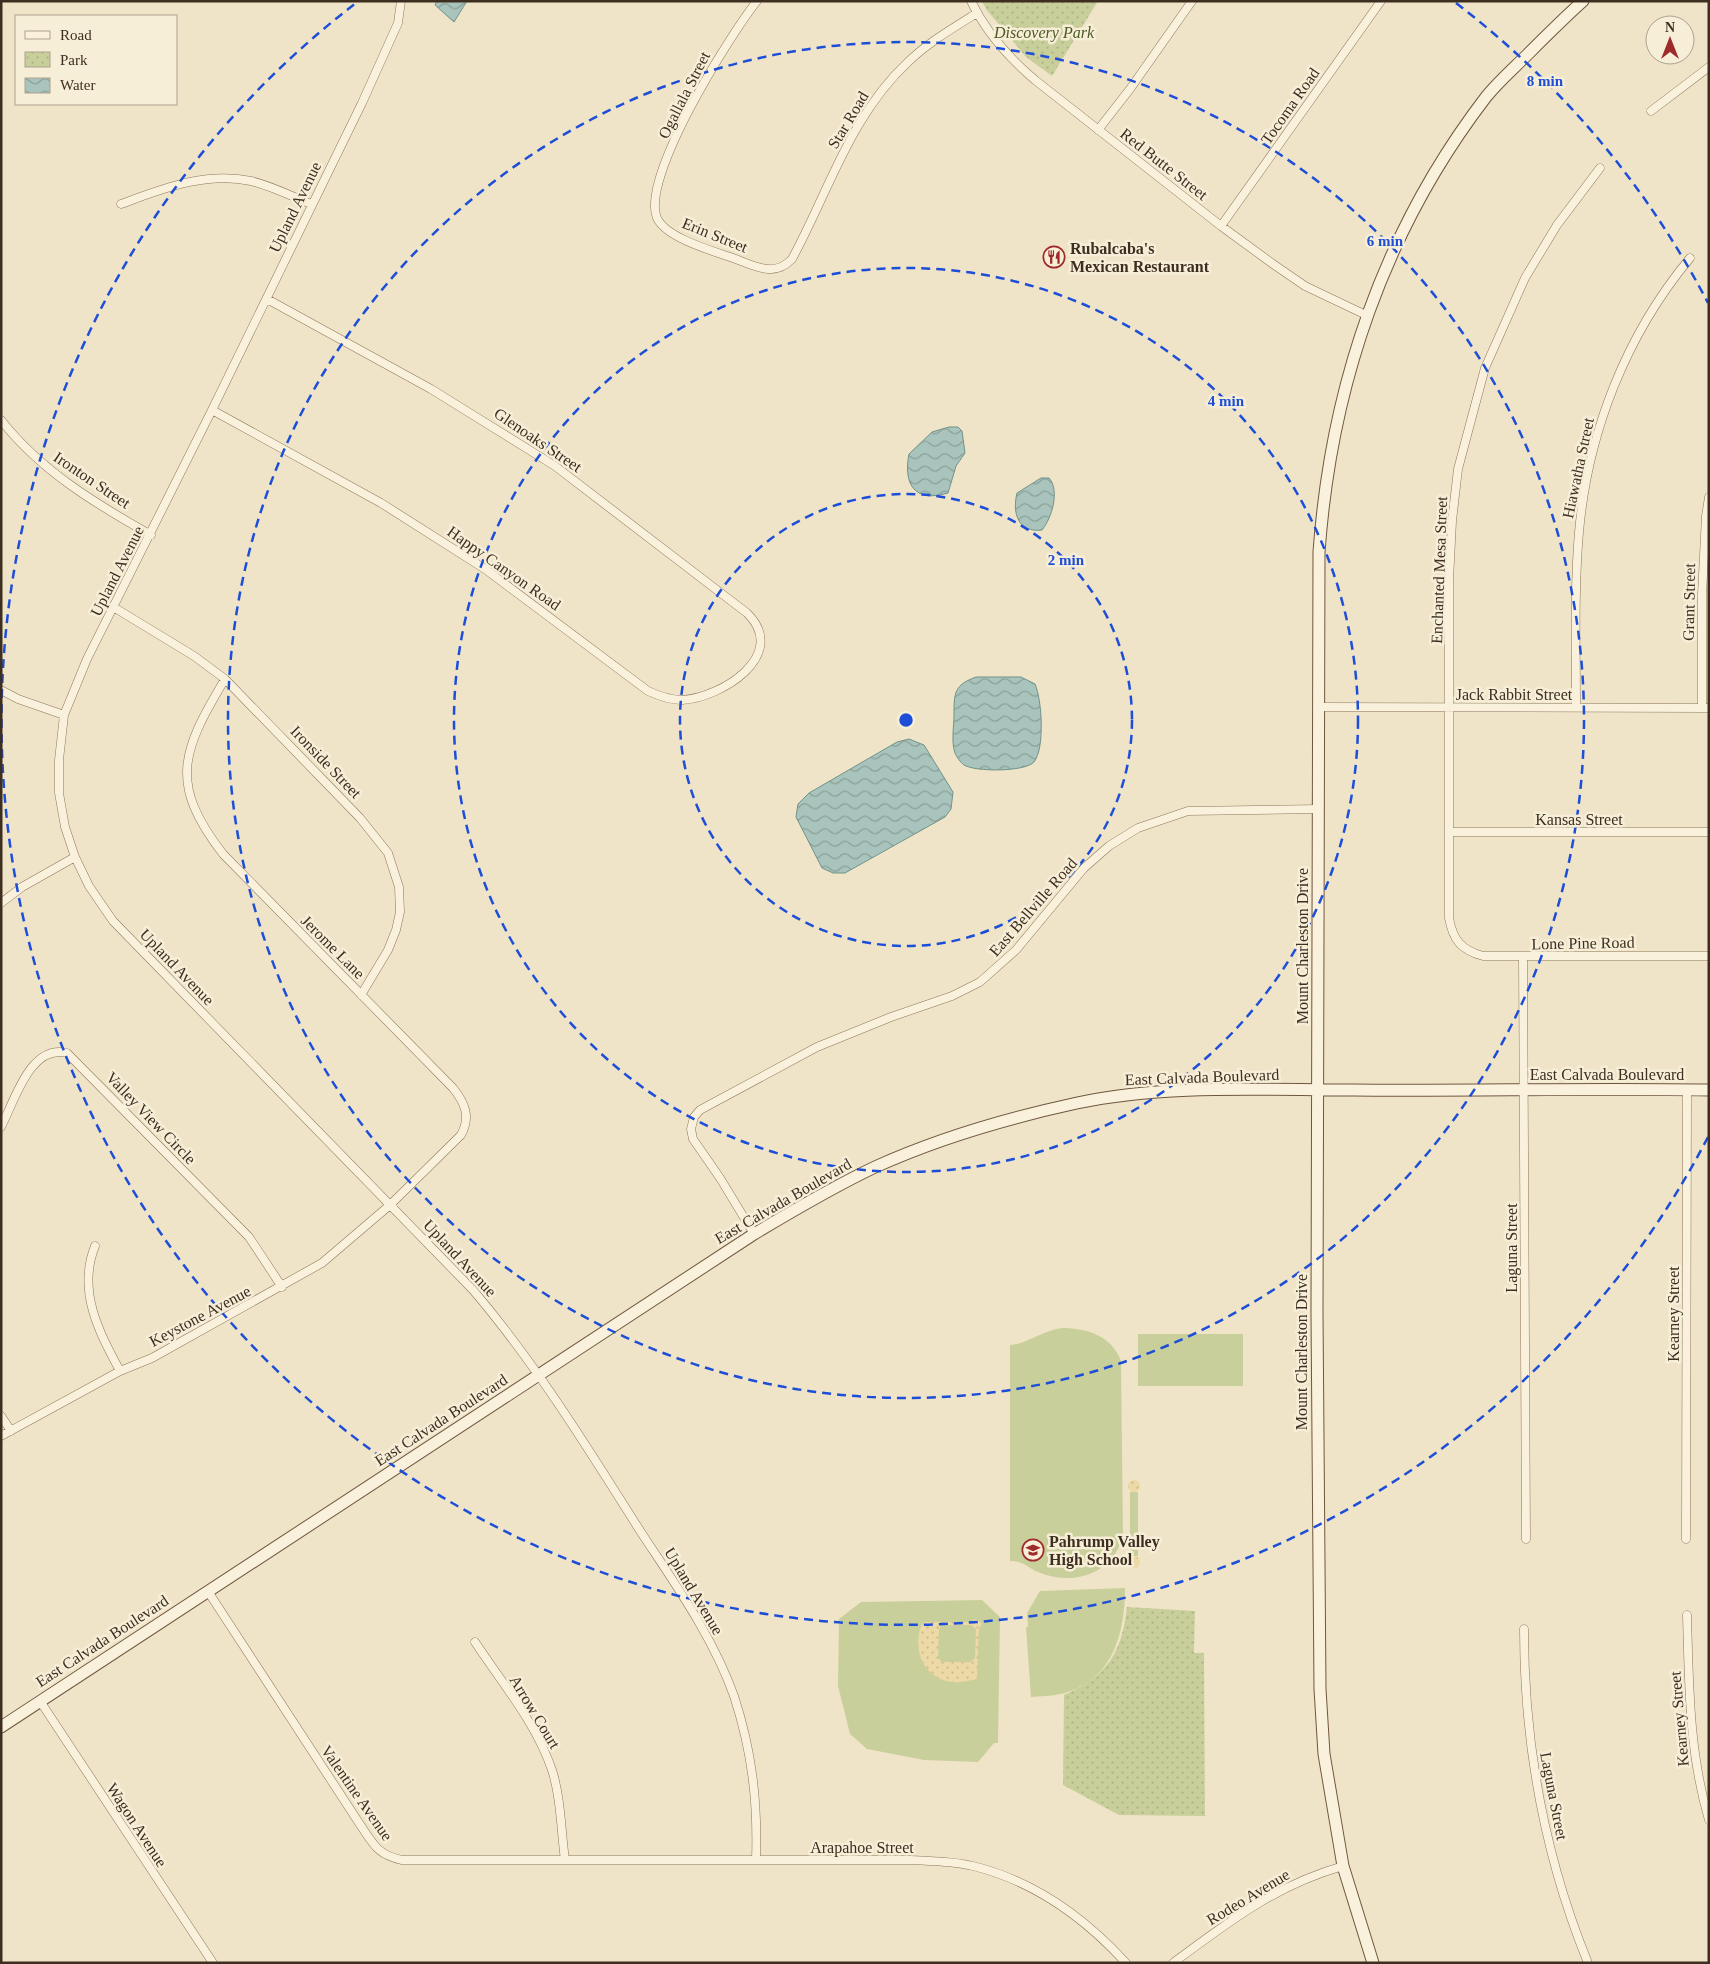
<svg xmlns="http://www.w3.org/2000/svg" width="1710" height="1964" font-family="'Times New Roman',serif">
<defs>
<pattern id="sand-dots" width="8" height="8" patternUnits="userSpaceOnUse" patternTransform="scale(1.25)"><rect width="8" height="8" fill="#ecd9a5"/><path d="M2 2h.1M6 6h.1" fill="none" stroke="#cbbb8e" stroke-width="1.8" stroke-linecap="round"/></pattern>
<pattern id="park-dots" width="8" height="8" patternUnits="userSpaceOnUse" patternTransform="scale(1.25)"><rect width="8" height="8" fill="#c9cf9b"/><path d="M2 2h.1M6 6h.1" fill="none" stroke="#aeb285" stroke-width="1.8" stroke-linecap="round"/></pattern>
<pattern id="water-waves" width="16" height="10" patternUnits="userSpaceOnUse" patternTransform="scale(1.25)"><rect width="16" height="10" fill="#a9c4bc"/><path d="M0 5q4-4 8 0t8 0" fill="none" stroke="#8ba098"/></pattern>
</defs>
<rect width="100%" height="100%" fill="#f0e4c8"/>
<!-- grass -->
<path fill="#c9cf9b" d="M1062,1328C1087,1328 1112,1336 1121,1361L1123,1535C1114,1574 1073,1587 1038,1572C1026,1567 1025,1561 1010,1561V1345C1027,1344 1041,1331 1062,1328Z
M1138,1334H1243V1386H1138Z
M1130,1492H1138V1556H1130Z
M1125,1588C1125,1633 1113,1682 1061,1694C1051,1696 1041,1696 1031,1697L1026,1627H1028L1027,1613L1040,1591Z
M982,1600L1000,1617L998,1743H994L978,1762L924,1760L867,1749L850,1734L838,1686L839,1619L861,1602Z"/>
<!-- sand -->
<path fill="url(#sand-dots)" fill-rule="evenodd" d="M1128 1486a6 6 0 1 1 12 0a6 6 0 1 1-12 0Z
M1128 1562a6 6 0 1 1 12 0a6 6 0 1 1-12 0Z
M975,1619L982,1623L979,1629L977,1679C967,1681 957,1684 946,1681C920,1674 912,1644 923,1622H971ZM941,1625H971L976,1629L975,1658L970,1662H942L938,1658L939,1630Z"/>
<!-- park -->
<path fill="url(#park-dots)" d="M982,1H1098L1052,76L1026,57L986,9Z
M1127,1607L1195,1611L1194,1653H1204L1205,1816L1119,1815L1063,1785L1064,1695C1107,1677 1122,1652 1127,1607Z"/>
<!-- water -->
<path fill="url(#water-waves)" stroke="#6f938a" d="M437,1H467L454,22L435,5Z
M949,427H958L962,431L965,453L956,466L948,493C915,503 903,485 909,454L932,432Z
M1041,478H1049C1060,490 1052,518 1042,530C1018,533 1012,513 1017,493Z
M976,677H1021L1035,684C1042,700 1045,748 1034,762C1025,772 975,772 964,765C961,763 956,756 955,753C951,742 954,726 954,715C954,693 954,685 976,677Z
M909,739L924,745L953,792L951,809L945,817L845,873H833L822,868L796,817L798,804L809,793L897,742Z"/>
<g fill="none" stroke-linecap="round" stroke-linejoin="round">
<!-- street casing -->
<g stroke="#8d765c" stroke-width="9">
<path id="street" d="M401,1L398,23L362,103L212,410L87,659L64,715L59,760V793L65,827L75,857L89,886L113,921L473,1290C535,1363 586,1445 637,1526C672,1580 712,1634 734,1696C752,1751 758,1802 756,1860
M757,1C730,35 640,178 657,218C666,238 713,251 733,258C755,266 774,278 792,259C829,191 850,116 908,62C929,42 953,28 977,13
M971,1C986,32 1009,58 1035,80L1221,226L1273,264L1305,286L1366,315
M1651,111L1709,67
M1098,130L1130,89L1192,1
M1600,168L1557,225L1525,278L1485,368L1458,469L1452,521L1449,580V918C1453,940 1461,950 1483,956H1709
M121,204C162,189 206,171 251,181C272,186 291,196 311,204
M1221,226L1381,1
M212,410L381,503L485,569L648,691C659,696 670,700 682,700C721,698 790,655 747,613L555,466L431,389L267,299
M1,420C41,471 96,504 151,535
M115,608L194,656L225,679L360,818L388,853L399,887L400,912L396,930L388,950L361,995
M1,690L18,699L64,715
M1319,707L1709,708
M1576,707C1576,649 1574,590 1579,532C1588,432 1626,335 1690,258
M1702,708V595L1706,516L1709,497
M1449,832H1709
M1,903L22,887L75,857
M1523,957L1526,1539
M1,1127C15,1100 30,1044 67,1053L249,1237L282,1287
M754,1234L720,1178L693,1139L691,1129L694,1117L700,1110L817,1047L891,1017L952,996L980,982L1016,950L1084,868L1109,846L1138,828L1188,811L1319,809
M95,1246C77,1291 99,1332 120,1371
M1,1416L11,1431
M1,1436L120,1371L152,1358L322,1263L390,1205L461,1135C471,1117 465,1103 453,1088L223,854C168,783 182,751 225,679
M1686,1539L1687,1090
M209,1593L361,1826C374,1845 378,1855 402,1860H911C932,1861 953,1861 973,1866C1034,1881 1084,1917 1126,1963
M1687,1615C1689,1685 1689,1753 1709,1820
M1524,1629C1524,1745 1544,1855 1588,1963
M475,1642C502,1683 536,1723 552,1770C561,1798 561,1831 565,1860
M40,1701L213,1963
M1173,1963C1230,1921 1274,1886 1343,1866"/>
</g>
<!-- secondary casing -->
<g stroke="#6f573f" stroke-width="13">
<path id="secondary" d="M1,1727L754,1234C794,1210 833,1187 875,1167C939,1138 1008,1118 1077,1103C1165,1084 1263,1090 1353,1090C1472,1091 1590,1088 1709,1090
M1373,1963L1343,1866L1324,1754L1320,1689L1317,1313L1319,552C1331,386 1384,230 1486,97C1498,82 1514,68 1528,54C1546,36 1564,18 1583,1"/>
</g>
<!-- street -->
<use href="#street" stroke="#faf1dc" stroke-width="8"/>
<!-- secondary -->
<use href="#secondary" stroke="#faf1dc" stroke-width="11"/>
</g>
<!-- distance rings -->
<g fill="none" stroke="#1d4ed8" stroke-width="2.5" stroke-dasharray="9 6">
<circle cx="906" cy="720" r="226"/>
<circle cx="906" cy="720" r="452"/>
<circle cx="906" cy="720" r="678"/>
<path d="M1708 1137A904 904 0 1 1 356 3M1456 3A904 904 0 0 1 1708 303"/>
</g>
<!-- icons -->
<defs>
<g id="restaurant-ring" transform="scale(1.125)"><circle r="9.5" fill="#f7eed8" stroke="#9e2a2b" stroke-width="1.5"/><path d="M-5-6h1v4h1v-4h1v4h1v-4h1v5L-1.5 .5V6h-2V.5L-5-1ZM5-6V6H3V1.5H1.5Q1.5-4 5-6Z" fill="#9e2a2b"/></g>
<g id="school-ring" transform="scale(1.125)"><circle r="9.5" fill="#f7eed8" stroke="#9e2a2b" stroke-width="1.5"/><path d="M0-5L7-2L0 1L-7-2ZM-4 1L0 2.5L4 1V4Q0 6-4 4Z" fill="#9e2a2b"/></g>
</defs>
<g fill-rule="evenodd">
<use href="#restaurant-ring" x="1054" y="257"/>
<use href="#school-ring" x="1033" y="1550"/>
</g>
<g text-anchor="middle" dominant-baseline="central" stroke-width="5" stroke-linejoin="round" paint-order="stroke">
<!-- park labels -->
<g font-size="16" font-style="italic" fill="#4d5a26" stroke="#f7eed8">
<text x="1044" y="32">Discovery Park</text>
</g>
<!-- street labels -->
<g font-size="16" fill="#3d2e20" stroke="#f7eed8">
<text transform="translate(684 95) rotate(-63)">Ogallala Street</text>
<text transform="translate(1290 106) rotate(-55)">Tocoma Road</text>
<text transform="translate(848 120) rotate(-59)">Star Road</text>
<text transform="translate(1164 164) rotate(38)">Red Butte Street</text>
<text transform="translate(295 207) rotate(-64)">Upland Avenue</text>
<text transform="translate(715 235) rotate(22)">Erin Street</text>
<text transform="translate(538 440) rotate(34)">Glenoaks Street</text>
<text transform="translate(1578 468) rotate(-78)">Hiawatha Street</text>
<text transform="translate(92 480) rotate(34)">Ironton Street</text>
<text transform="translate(504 568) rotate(35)">Happy Canyon Road</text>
<text transform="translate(1439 570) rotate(-88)">Enchanted Mesa Street</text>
<text transform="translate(117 571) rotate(-63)">Upland Avenue</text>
<text transform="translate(1689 602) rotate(-89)">Grant Street</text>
<text x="1514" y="694">Jack Rabbit Street</text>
<text transform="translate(326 762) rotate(46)">Ironside Street</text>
<text x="1579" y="819">Kansas Street</text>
<text transform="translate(1033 907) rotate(-49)">East Bellville Road</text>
<text transform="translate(1583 943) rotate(-1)">Lone Pine Road</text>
<text transform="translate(1302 946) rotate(-90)">Mount Charleston Drive</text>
<text transform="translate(333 947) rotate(45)">Jerome Lane</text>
<text transform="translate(177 967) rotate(46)">Upland Avenue</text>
<text x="1607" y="1074">East Calvada Boulevard</text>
<text transform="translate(1202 1077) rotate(-2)">East Calvada Boulevard</text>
<text transform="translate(151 1118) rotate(46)">Valley View Circle</text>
<text transform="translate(783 1201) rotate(-30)">East Calvada Boulevard</text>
<text transform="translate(1511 1248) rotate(-90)">Laguna Street</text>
<text transform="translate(460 1258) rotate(47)">Upland Avenue</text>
<text transform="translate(1673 1314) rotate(-90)">Kearney Street</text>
<text transform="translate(200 1316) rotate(-28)">Keystone Avenue</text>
<text transform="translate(1301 1352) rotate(-90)">Mount Charleston Drive</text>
<text transform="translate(441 1420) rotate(-33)">East Calvada Boulevard</text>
<text transform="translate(694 1591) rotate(59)">Upland Avenue</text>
<text transform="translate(102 1641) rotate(-33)">East Calvada Boulevard</text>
<text transform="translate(535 1712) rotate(59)">Arrow Court</text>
<text transform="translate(1679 1719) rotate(-95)">Kearney Street</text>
<text transform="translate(357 1793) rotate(55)">Valentine Avenue</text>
<text transform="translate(1554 1796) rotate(79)">Laguna Street</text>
<text transform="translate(137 1825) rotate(57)">Wagon Avenue</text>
<text x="862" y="1847">Arapahoe Street</text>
<text transform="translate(1248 1897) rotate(-31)">Rodeo Avenue</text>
</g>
<!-- poi labels -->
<g font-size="16" font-weight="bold" fill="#3d2e20" stroke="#f7eed8" text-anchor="start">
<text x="1070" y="248">Rubalcaba's<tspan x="1070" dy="18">Mexican Restaurant</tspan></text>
<text x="1049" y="1541">Pahrump Valley<tspan x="1049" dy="18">High School</tspan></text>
</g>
</g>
<circle cx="906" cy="720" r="8" fill="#1d4ed8" stroke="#f7eed8" stroke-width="2.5"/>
<g font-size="15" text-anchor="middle" font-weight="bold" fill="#1d4ed8" stroke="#f7eed8" stroke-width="5" stroke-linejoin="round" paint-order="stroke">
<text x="1545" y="86">8 min</text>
<text x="1385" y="246">6 min</text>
<text x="1226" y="406">4 min</text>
<text x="1066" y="565">2 min</text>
</g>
<!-- border -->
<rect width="1710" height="1964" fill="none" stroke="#3d2e20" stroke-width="5"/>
<!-- legend -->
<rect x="15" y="15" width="162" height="90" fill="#f7eed8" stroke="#ada18e"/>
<rect x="25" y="31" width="25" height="8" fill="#faf1dc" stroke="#ada18e"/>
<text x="60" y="40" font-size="15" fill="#3d2e20">Road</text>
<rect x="25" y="52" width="25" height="15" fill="url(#park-dots)" stroke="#ada18e"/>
<text x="60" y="65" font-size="15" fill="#3d2e20">Park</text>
<rect x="25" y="78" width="25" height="15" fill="url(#water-waves)" stroke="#ada18e"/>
<text x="60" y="90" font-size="15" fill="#3d2e20">Water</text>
<!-- north arrow -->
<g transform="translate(1670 40)"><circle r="24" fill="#f7eed8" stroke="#ada18e"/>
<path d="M0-4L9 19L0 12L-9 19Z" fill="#9e2a2b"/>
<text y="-8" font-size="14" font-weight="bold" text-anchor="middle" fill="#3d2e20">N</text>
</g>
</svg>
